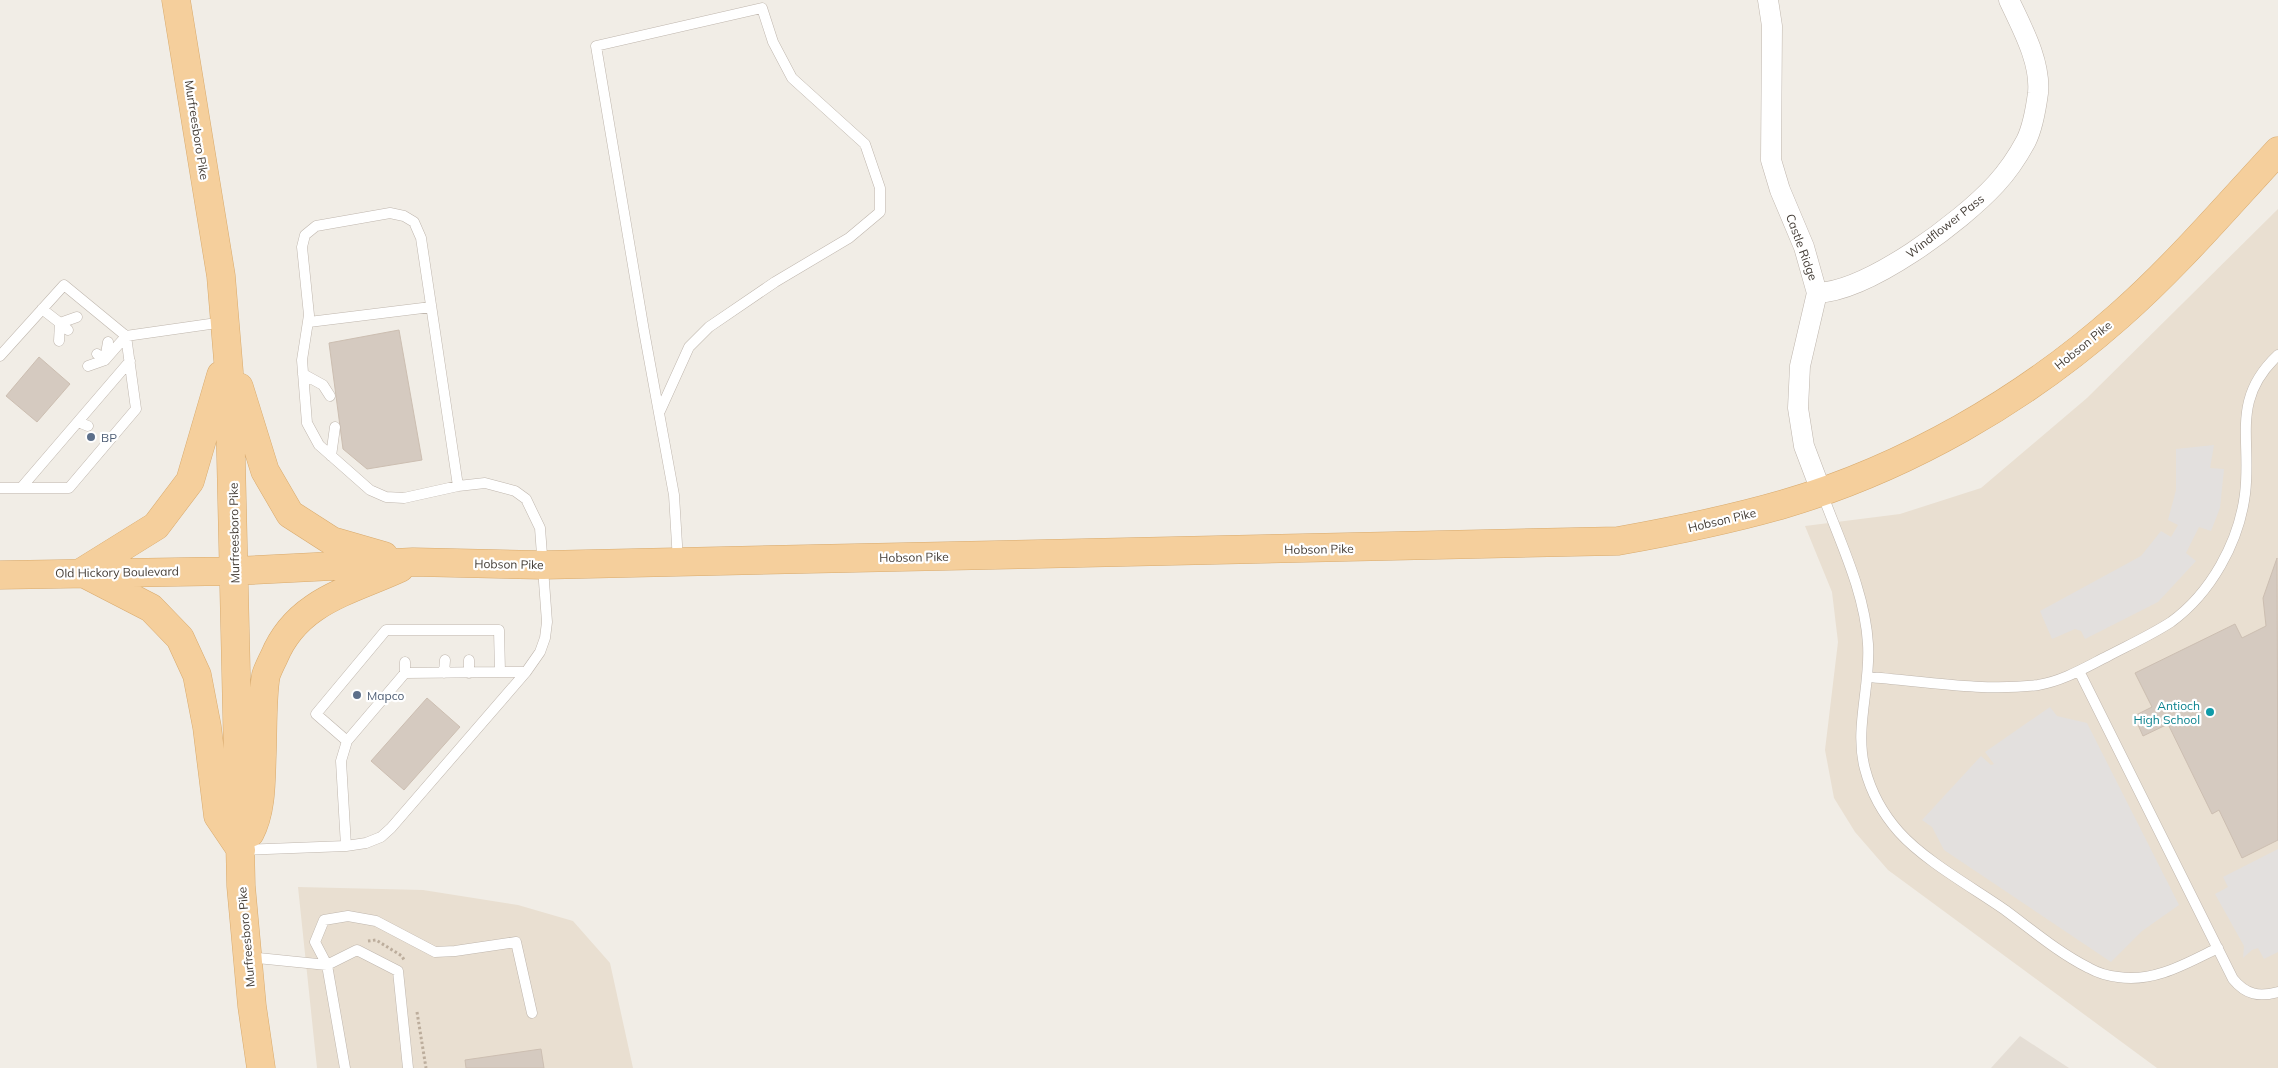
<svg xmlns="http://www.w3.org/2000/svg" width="2278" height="1068" font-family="Mulish,sans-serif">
<rect width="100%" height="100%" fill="#f1ede6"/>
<!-- residential -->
<path fill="#e5ded5" d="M2020,1036L2069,1068H1991Z"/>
<!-- education -->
<path fill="#e9dfd1" d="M2278,209V1068H2157L1888,870L1855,832L1834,798L1825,750L1838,642L1832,592L1805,526L1900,514L1981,488L2087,398Z
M298,887L423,890L518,905L573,921L610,963L633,1068H317Z"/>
<!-- parking -->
<path fill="#e3e0de" d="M2214,445L2210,468L2224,469L2220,508L2211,531L2199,527L2186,553L2196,561L2158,602L2085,639L2081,631L2075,629L2052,639L2040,611L2141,556L2161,531L2171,537L2178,525L2168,520L2176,490V449Z
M2050,707L2057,716L2087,723L2179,905L2142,931L2111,962L1944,850L1932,827L1922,820L1981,756L1991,765L1994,764L1985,752Z
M2278,849V952L2264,959L2258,948L2252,950L2243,958L2244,946L2215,894L2228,887L2223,877Z"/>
<!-- building -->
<path fill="#d5cac0" stroke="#ccbeb1" d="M399,330L422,460L367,469L343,449L329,343Z
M39,357L70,384L37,422L6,396Z
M2277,558L2278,840L2242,858L2219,810L2212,814L2168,724L2143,736L2134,716L2152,707L2135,673L2235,624L2242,638L2266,626L2263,598Z
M427,698L460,727L404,790L371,761Z
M541,1049L544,1068H466L465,1060Z"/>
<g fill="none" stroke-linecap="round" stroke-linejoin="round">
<!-- service casing -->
<g stroke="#bfb6ad" stroke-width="11">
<path id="service" d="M42,309L60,323L59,341
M309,322L431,307
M68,330L60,323L77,317
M0,356L64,285L126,336L105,360L97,354
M88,366L105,360L108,342
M303,374L323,385L330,396
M660,411L689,347L709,327L775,282L849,238L880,212V188L865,144L792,78L773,42L762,8L596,46L644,331L674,495L678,561
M78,422L88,426
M331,456L335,427
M0,488H69L136,409L126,336L224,322
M21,488L130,361
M1822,493C1840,542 1865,592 1868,644C1871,685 1854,729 1865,769C1871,792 1883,814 1899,832C1925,861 1972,887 2005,910C2032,930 2059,953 2089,968C2098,973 2108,976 2118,977C2154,983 2187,963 2218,948
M2079,671L2233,979C2246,995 2259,997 2278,992
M500,672H526
M405,673V662
M444,673L445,660
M469,673V660
M1868,677C1923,681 1982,692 2038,685C2063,681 2086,667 2108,656C2129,645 2151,635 2171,622C2211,593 2239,542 2245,494C2252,439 2230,400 2278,355
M346,846L341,761L347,741L405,673L500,672L499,630H386L316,714L347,741
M242,850L346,846L366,843L381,837L391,828L526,672L540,652L545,638L547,622L540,528L526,499L515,491L485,483L458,486L404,498L386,497L370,490L319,445L307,423L302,360L309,315L302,247L305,235L316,226L390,213L404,216L414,222L421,238L458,486
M248,957L327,965L357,950L398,971L408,1068
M345,1068L327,965L315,942L324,920L348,916L376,921L435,952L455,951L516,942L532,1013"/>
</g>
<!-- minor casing -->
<g stroke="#bfb6ad" stroke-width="21">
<path id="minor" d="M1768,0L1772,26L1771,160L1780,190L1804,247L1817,293L1800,366L1798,408L1804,446L1821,491
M1817,293C1869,291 1961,222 1996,184C2007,172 2018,156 2026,141C2033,127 2036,108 2038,93C2041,62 2022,28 2009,0"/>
</g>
<!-- primary casing -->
<g stroke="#d8aa6d" stroke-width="29">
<path id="primary" d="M176,0L221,276L229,372L241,886L252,1006L261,1068
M239,387L265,471L290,514L332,541L384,556
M82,572L156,526L190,481L221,375
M0,575L235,571L413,562L543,565L1618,541C1674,531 1729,520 1784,504C1906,468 2023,401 2119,316C2176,266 2226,207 2278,151
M87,575L151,608L180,638L197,675L207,727L218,816L241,850
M250,833C262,810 261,780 262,755C263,732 262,696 266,675C268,669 271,663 274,657C297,601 350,591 400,568"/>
</g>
<!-- path -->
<path stroke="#bcad9c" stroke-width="3" stroke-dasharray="2.5 2.5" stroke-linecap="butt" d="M368,941L376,940L402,956L404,960
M417,1012L426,1068"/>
<!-- service -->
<use href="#service" stroke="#fff" stroke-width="10"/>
<!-- minor -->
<use href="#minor" stroke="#fff" stroke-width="20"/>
<!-- primary -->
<use href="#primary" stroke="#f5cf9c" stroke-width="28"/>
</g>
<!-- markers -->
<g fill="#5c6f8a" stroke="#fff" stroke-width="2">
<circle cx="91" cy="437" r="5"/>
<circle cx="357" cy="695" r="5"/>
</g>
<circle fill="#0f9aa8" stroke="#fff" stroke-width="2" cx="2210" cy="712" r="5"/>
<g text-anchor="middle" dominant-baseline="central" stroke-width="4.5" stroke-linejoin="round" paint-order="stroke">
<!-- street labels -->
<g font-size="12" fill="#443d36" stroke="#fff">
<text transform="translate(197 130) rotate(81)">Murfreesboro Pike</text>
<text transform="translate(1945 226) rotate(-38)">Windflower Pass</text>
<text transform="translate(1802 247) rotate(70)">Castle Ridge</text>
<text transform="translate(2083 345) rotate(-39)">Hobson Pike</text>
<text transform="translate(1722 520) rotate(-13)">Hobson Pike</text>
<text transform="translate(234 533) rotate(-91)">Murfreesboro Pike</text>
<text transform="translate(1319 549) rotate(-1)">Hobson Pike</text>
<text transform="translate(914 557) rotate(-1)">Hobson Pike</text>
<text transform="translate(509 564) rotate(1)">Hobson Pike</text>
<text transform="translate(117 572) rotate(-1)">Old Hickory Boulevard</text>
<text transform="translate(246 937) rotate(-95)">Murfreesboro Pike</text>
</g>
<!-- service labels -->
<g font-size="12" fill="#4e5e75" stroke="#fff" text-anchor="start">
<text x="101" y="437">BP</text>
<text x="367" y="695">Mapco</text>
</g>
<!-- culture labels -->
<g font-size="12" fill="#0d838f" stroke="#fff" text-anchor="end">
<text x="2200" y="705">Antioch<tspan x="2200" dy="14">High School</tspan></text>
</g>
</g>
</svg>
